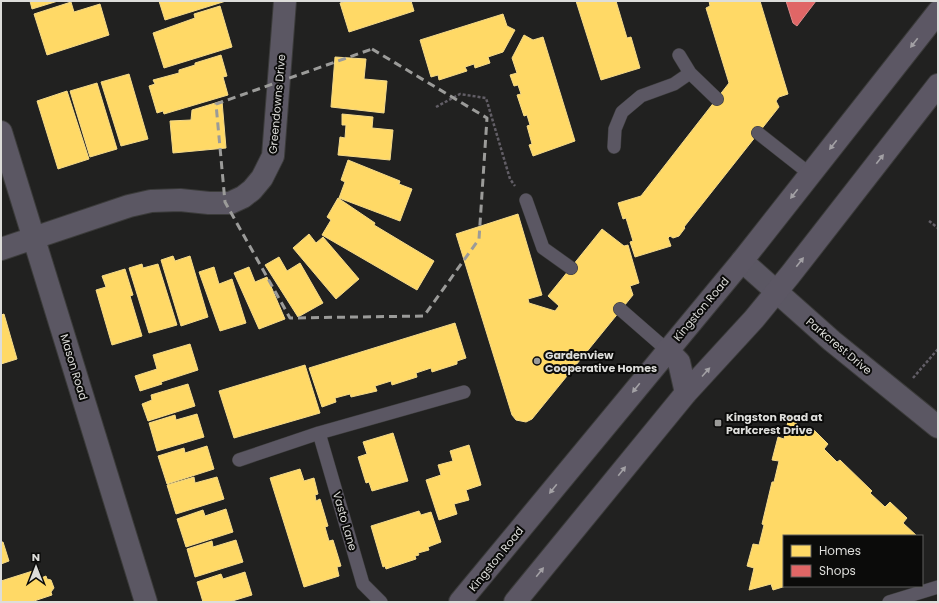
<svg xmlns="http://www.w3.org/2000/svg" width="939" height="603" font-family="Poppins,sans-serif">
<rect width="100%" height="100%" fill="#212120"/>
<!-- homes -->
<path fill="#ffd966" stroke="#f5da89" d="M30,1H58L32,9Z
M159,1H226L165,20Z
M347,1H411L414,11L349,32L340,3Z
M576,1H616L627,38L631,37L640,68L601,80Z
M709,1H760L788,94L779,97L776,101L779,107L684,227L685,228L679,236L673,238L670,236L668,238L671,246L635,257L630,242L633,241L626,218L623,219L618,203L641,196L729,83L706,8L710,6Z
M71,2L74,12L100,4L109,35L47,55L34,14Z
M220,6L232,47L164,68L153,33L195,18L194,14Z
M503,14L507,26L515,30L503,52L488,57L490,63L475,68L474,64L465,67L467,71L439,80L438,75L431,77L420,40Z
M524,35L533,40L543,37L575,141L533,156L529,145L532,144L527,126L530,125L527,115L524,116L517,95L521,94L518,85L514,86L510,75L517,73L512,58Z
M221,55L227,76L223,77L228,95L164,114L163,111L157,113L149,86L155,84L153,80L179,73V70L195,65V63Z
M335,57L366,59L364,79L387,81L384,113L331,107Z
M129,74L148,139L121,146L101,82Z
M97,83L117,149L90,157L70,91Z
M67,91L89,159L58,169L37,101Z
M222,101L226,148L173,153L170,121L191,120L192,110Z
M342,114L373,117L372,128L393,130L390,160L338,155L340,137L345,138L346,125H342Z
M348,160L400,181L399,184L412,189L400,221L339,198L345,182L341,180Z
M338,198L375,223L374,225L434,261L417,290L322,235L331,220L327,217Z
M518,214L542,295L528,299L529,303L555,311L559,306L548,296L602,229L624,246L628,245L639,283L630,286L633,295L532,419L526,422L516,420L512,415L456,234Z
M309,234L316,243L323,237L359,279L336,299L293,248Z
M173,256L175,261L190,256L208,317L181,326L161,260Z
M279,257L287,271L300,263L323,303L298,317L265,265Z
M142,264L143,268L158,264L177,325L149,333L129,268Z
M214,267L219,284L232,279L246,323L220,331L199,272Z
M249,267L255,282L267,277L285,319L259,329L234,273Z
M125,269L133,295L130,296L142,336L112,345L96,290L106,287L102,276Z
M4,314L17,359L1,364V315Z
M455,323L466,358L457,361V364L432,372L431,368L416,373L417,377L392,385L391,381L375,386L377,391L351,397L350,394L335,398L336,402L322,407L309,368Z
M190,344L198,370L161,382L162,384L140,391L135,376L157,369L153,355Z
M305,365L320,413L234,438L219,391Z
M188,384L195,406L148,421L142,404L152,400L151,395Z
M197,414L204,437L157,451L149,423L175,415L176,420Z
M789,417L806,432L811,427L828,444L824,449L837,462L840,460L872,491L870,493L885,507L890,502L907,518L903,523L917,536H784V586H786L773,590L771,584L749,590L754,568L747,566L753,544L759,545L764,525L762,524L772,482H774L779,461L772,460L778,437L784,439Z
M393,433L408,481L372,491L369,482L366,483L358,457L367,454L363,442Z
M469,445L481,485L466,490L469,500L454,504L457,514L439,520L426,480L441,475L438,465L453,461L450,451Z
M207,446L214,469L167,484L158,456L184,448L185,453Z
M300,469L304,481L314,478L318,494L315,495L316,501L320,499L328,526L325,527L329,541L333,540L341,566L337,567L339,576L304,587L270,478Z
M194,477L195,483L217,477L224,499L176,514L167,485Z
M226,509L233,532L186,547L177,519L203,510L205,516Z
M419,511L421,515L431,512L441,542L428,547L429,550L418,553L419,555L415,556L416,559L386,569L385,566L383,567L371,526Z
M236,540L243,562L195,577L187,549L212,541L213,547Z
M1,542H3L9,561L1,564Z
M39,569L41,578L46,576L47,579L51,580L54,588L51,592L52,595L31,602H1V581Z
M245,572L252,595L229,602H203L197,582L221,574L223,579Z"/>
<!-- shops -->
<path fill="#e06666" stroke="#df8a89" d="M786,1H816L797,26L793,23Z"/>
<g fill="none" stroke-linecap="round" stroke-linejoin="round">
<!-- service casing -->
<g stroke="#3b3b3a" stroke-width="14">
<path id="service" d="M679,55L690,73
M758,133L810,174
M614,147L615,129L622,112L641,96L674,84L690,73L717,99
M526,200L543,248L571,268
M620,309L667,350
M319,433L363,584L381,602
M239,460L319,433L464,392
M889,602L938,587"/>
</g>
<!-- minor casing -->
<g stroke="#3b3b3a" stroke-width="24">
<path id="minor" d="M1,132L146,602
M1,249L129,206L151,201L180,200L209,203H230L243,197L252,190L262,178L273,156L285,1
M742,261L832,341L938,427"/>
</g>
<!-- primary casing -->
<g stroke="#3b3b3a" stroke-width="24">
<path id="primary" d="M667,350L679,362L686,393
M460,602L742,261L938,12
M515,602L686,393L754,319L790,275L938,85"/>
</g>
<!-- path -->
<path stroke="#625e66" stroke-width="2.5" stroke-dasharray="3 2" stroke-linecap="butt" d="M436,107L460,94L486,98L510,179L515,186
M929,221L938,228
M913,378L938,349"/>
<!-- service -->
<use href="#service" stroke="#5b5763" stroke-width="13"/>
<!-- minor -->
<use href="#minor" stroke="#5b5763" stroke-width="22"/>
<!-- primary -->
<use href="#primary" stroke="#5c5764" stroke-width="22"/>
</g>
<!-- one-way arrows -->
<defs><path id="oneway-solid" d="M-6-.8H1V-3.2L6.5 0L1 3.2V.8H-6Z"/></defs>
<g fill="#a3a1a5">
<use href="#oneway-solid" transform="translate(914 43) rotate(128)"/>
<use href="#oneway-solid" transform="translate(833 145) rotate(128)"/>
<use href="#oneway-solid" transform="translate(880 159) rotate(-52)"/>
<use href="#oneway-solid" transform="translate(794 194) rotate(128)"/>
<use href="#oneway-solid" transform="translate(800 262) rotate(-52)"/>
<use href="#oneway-solid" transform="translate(706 372) rotate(-48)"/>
<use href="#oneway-solid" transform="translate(636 388) rotate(129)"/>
<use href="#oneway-solid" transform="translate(622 471) rotate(-51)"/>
<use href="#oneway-solid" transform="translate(553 489) rotate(129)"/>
<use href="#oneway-solid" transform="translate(540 572) rotate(-51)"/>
</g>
<!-- marked area -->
<path fill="none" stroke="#9b9b99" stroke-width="3" stroke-dasharray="8 5" stroke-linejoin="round" d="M372,49L487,118L479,239L424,316L290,318L225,202L216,104Z"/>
<!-- markers -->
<g fill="#9b9b99" stroke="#0b0b0a" stroke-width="1.5">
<circle cx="537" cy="361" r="4"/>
<rect x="714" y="419" width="8" height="8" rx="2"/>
</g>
<g text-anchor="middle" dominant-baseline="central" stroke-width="4" stroke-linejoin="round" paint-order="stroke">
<!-- street labels -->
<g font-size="11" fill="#ddddda" stroke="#0b0b0a">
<text transform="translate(277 104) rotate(-85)">Greendowns Drive</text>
<text transform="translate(701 309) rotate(-50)">Kingston Road</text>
<text transform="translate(839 346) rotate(40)">Parkcrest Drive</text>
<text transform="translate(74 367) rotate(73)">Mason Road</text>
<text transform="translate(345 521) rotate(74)">Vasto Lane</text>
<text transform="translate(496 559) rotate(-51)">Kingston Road</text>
</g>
<!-- poi labels -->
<g font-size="11" font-weight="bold" fill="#ddddda" stroke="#0b0b0a" text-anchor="start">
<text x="545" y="355">Gardenview<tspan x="545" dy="13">Cooperative Homes</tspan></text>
<text x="726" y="417">Kingston Road at<tspan x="726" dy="13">Parkcrest Drive</tspan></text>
</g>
</g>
<!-- border -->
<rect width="939" height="603" fill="none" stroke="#ddddda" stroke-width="4"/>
<!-- legend -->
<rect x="783" y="535" width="140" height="52" fill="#0b0b0a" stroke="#5f5f5d"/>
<rect x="791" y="545" width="20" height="12" fill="#ffd966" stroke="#5f5f5d"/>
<text x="819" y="555" font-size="12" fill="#ddddda">Homes</text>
<rect x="791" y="565" width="20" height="12" fill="#e06666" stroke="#5f5f5d"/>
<text x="819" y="575" font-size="12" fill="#ddddda">Shops</text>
<!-- north arrow -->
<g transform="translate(36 567)" stroke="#0b0b0a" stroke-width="3" paint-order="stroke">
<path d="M0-3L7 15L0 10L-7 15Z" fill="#ddddda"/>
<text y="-6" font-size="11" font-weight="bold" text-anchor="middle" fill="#ddddda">N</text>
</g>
</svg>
